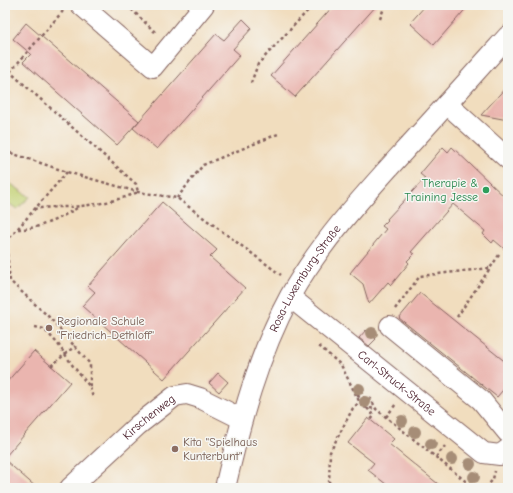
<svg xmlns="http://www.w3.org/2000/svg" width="513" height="493" font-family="'Comic Neue',sans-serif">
<rect width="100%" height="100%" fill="#f6f6f2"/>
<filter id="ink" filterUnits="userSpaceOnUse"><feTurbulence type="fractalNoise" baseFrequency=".025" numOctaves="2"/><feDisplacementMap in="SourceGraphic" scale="8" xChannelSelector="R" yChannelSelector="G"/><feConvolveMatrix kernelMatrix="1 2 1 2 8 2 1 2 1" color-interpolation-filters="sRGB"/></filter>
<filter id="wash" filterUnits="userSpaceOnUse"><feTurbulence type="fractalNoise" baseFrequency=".012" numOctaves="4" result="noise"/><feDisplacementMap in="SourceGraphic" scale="16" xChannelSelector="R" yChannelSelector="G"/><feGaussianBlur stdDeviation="0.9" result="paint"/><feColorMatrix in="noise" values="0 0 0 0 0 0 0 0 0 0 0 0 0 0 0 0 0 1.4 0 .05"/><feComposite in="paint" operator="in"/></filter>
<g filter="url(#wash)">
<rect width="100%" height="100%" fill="#f1ddbe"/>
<!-- green -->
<path fill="#c3d172" stroke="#86784e" d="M5,180L30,197L17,209L5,201Z"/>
<g id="blocks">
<!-- building -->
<path fill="#eab5af" d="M334,5H377L295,97L271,76Z
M426,5H469L434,45L410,23Z
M243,19L252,28L233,49L240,55L157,149L133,128L216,34L224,40Z
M26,23L139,121L117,145L23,62L31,54L13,39Z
M508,85V120L481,115Z
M443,147L448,152L452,147L508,200V252L494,240L492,243L483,234L485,231L453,204L411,252L414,254L407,261L409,263L391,285L388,282L369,304L363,284L350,273L386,229L382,226L388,220L387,219L425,178L420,174Z
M162,202L217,250L210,257L245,288L164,379L82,306L95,292L88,286Z
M420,293L508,364V384L497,397L399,318Z
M366,330L376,339L369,346L359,338Z
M34,351L70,382L5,457V384Z
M218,373L228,382L219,392L209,383Z
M368,418L394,439L389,444L443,488H391L368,470L374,463L348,443Z
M5,460L37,488H5Z"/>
</g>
</g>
<g filter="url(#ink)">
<use href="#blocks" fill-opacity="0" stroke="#84625e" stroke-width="1"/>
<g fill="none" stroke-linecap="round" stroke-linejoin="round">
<!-- minor casing -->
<g stroke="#84625e" stroke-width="22">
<g id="minor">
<path d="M81,5L153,67L204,5"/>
<path d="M447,104L508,159"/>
<path id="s1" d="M290,297L484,453L500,455L508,449"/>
<path d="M390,326L481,400L508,433"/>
<path id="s2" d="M70,488L138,425L175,396L187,394L200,398L242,419"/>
<path id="s3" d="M225,488C240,423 258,355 290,296C320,243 363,196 404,151C439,113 473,75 508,36"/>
</g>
</g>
<!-- path -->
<path stroke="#84625e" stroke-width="2.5" stroke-dasharray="3 3" stroke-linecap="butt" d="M127,5L157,34
M380,19L385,5
M5,66L10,72L136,184L138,192C120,200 100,204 81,206C65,208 50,206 34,209
M10,72L63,11
M251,83L258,64L313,5
M5,151L67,172L138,192L177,198L281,275
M177,198L203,165L278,134
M18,229C38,230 62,217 79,207
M6,242L10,281L50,318L90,364V387
M6,242L67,172
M395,309L420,276L490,268
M457,317L499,255
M35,327L44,329L58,344L73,366L90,387L93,398
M5,339L6,341
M319,346L341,365L362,407L376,409
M51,366L75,346
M357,396L371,399L376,409L474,488
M367,408L374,416L371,420
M386,417L396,404
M436,457L445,446
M345,488L329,485L330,452L353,408L360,402
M486,488L493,479L495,471"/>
<!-- minor -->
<use href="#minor" stroke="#fff" stroke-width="20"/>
</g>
<!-- trees -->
<g fill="#a68d77">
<circle cx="372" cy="333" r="6"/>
<circle cx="359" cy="389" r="6"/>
<circle cx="365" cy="402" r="6"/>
<circle cx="402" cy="421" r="6"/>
<circle cx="415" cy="432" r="6"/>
<circle cx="431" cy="444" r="6"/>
<circle cx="452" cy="459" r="6"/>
<circle cx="470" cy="464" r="6"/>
<circle cx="474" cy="477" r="6"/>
</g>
</g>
<!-- markers -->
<circle fill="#2e9e5b" stroke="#f6f6f2" stroke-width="1.5" cx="486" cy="190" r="4"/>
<g fill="#8d6e63" stroke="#f6f6f2" stroke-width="1.5">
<circle cx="49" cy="328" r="4"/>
<circle cx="175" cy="449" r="4"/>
</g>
<g text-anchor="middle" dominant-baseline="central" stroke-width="3" stroke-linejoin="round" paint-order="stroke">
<!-- leisure labels -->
<g font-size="12" fill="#27864d" stroke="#f6f6f2" text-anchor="end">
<text x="478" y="183">Therapie &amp;<tspan x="478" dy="14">Training Jesse</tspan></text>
</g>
<!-- street labels -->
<g font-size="12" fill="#4a1f2b" stroke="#f6f6f2">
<text stroke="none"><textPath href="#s3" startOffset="226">Rosa-Luxemburg-Straße</textPath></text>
<text stroke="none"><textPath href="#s1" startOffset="137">Carl-Struck-Straße</textPath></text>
<text stroke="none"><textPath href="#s2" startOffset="106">Kirschenweg</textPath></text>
</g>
<!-- education labels -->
<g font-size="12" fill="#785e54" stroke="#f6f6f2" text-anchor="start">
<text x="57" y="321">Regionale Schule<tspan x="57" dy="14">"Friedrich-Dethloff"</tspan></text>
<text x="183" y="442">Kita "Spielhaus<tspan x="183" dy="14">Kunterbunt"</tspan></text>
</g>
</g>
<!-- margin -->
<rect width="513" height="493" fill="none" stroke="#f6f6f2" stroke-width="20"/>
</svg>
